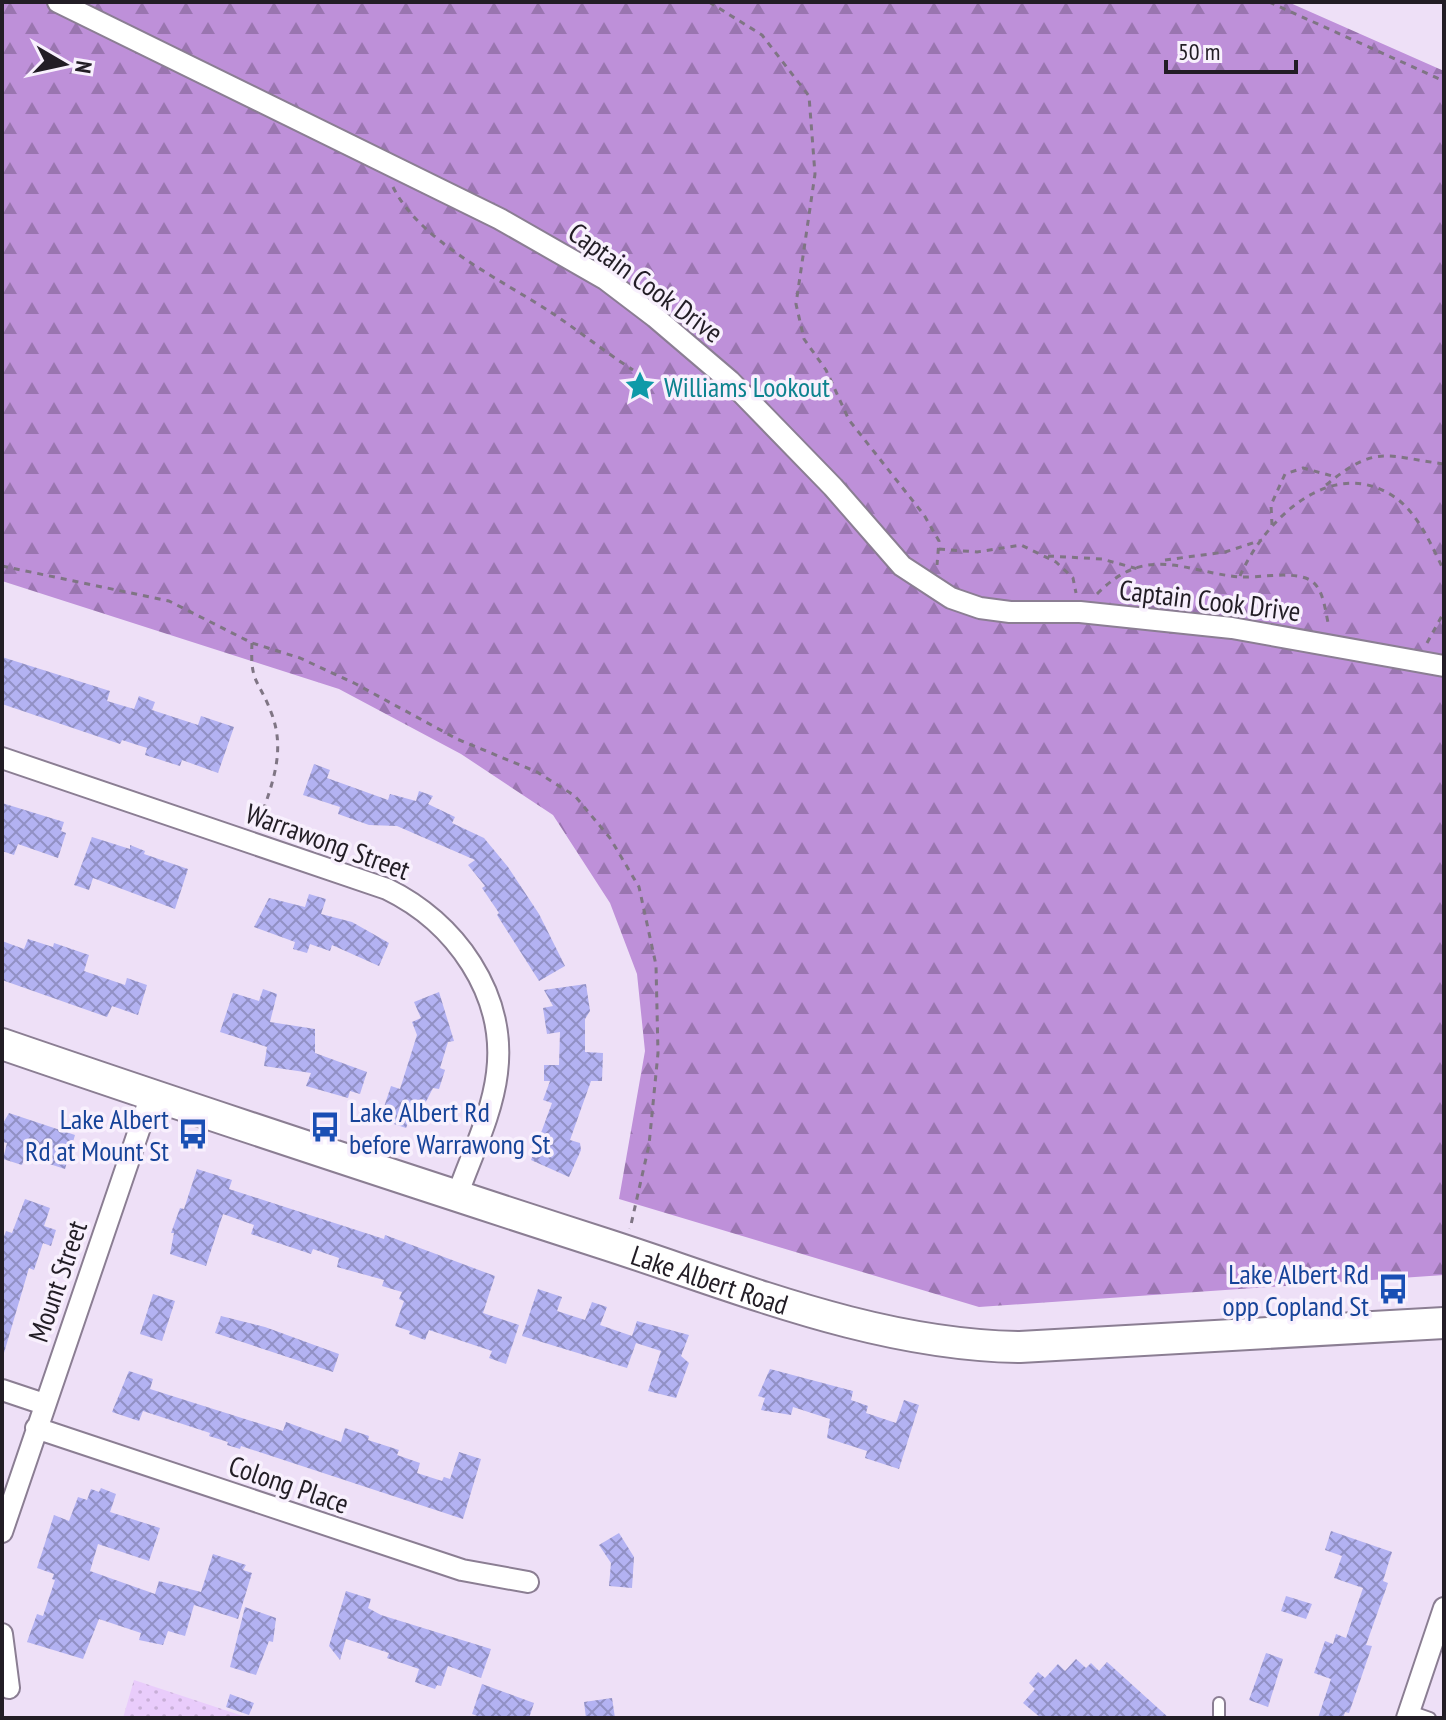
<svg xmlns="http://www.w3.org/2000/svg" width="1446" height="1720" font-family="'PT Sans Narrow',sans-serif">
<defs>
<pattern id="forest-firs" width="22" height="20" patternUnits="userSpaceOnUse" patternTransform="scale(2)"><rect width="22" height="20" fill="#be90d9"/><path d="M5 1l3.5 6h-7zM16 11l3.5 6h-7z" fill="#9a75b0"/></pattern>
<pattern id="park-dots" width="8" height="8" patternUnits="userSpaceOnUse" patternTransform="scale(2)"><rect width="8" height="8" fill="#e9ccfb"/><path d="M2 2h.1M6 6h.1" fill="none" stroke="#c8afd7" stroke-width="1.8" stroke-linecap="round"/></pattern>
<pattern id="building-cross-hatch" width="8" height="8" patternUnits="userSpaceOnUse" patternTransform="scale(2)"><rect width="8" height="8" fill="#b3b2f2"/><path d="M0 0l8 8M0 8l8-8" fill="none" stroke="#9190c4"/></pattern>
</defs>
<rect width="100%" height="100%" fill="#eee0f7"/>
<!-- forest -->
<path fill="url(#forest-firs)" d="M2,2H1288L1444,71V1275L979,1307L619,1199L645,1051L637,974L610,903L553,815L461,754L339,689L2,581Z"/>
<!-- park -->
<path fill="url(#park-dots)" d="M134,1680L249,1718H123Z"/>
<!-- building -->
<path fill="url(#building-cross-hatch)" d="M2,657L110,691L107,701L134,709L139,696L155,702L152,710L198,725L201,716L234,727L218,773L182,760L180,766L145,755L147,748L122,740L120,744L2,704Z
M314,764L330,770L327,778L388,800L390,794L416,801L419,791L433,796L428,804L455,817L452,823L484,838L508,867L539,914L565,966L539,981L497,915L499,913L482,888L485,886L468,865L475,860L397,826L369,825L338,814L340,807L303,795Z
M2,803L64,822L61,831L66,833L58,858L18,844L14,855L2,851Z
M92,837L130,849V845L145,851L144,854L188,869L175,909L93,878L89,890L74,885Z
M309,894L326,899L321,914L352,922L389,943L379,966L332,945L330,951L310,944L307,953L293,949L295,942L254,927L269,898L305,907Z
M28,939L53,947L54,943L89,955L84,971L125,985L127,978L147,985L138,1015L112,1006L107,1017L2,980V941L24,949Z
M586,984L590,1011L585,1019V1052L603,1053L602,1081H591L570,1140L580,1143L581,1150L569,1177L531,1160L552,1103L543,1100L550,1081H544V1065H559L560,1032L547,1034L543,1008L553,1006L544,990Z
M263,989L277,994L270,1022L315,1029V1053L367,1072L360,1094L350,1091L348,1098L306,1086L311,1073L264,1066L267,1047L220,1032L233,993L259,1001Z
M439,992L454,1041L448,1042L440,1068L445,1070L439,1089L433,1088L414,1125L408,1123L406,1128L388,1122L390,1116L382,1113L391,1086L400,1089L417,1035L412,1022L421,1018L414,1002Z
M9,1113L75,1135L65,1169L31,1158L30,1161L24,1159L22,1165L3,1159L7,1143L2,1142V1125Z
M197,1169L232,1180L229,1189L384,1239L385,1235L495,1276L483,1313L519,1325L506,1364L489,1358L492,1351L429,1330L425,1340L409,1334L410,1331L395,1326L404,1301L399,1299L402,1292L382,1286L384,1280L337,1267L339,1258L313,1249L311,1254L251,1234L254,1225L223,1214L206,1266L170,1254L174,1233H171L180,1208L184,1209Z
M25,1199L50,1208L44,1226L56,1230L51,1246L43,1243L34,1270L29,1268L4,1353L2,1242L6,1231L12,1233Z
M538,1289L562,1297L557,1311L585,1320L592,1302L607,1307L600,1325L632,1336L637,1321L689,1335L681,1356L689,1363L676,1398L648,1391L661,1351L636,1343L627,1368L522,1336Z
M153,1294L175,1301L162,1341L140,1334Z
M221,1316L265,1327L339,1354L333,1372L215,1333Z
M770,1369L853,1391L851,1400L868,1406L866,1413L896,1423L904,1400L919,1405L899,1469L865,1458L867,1451L827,1438L830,1419L793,1407L791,1415L761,1410L765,1398L758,1396Z
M129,1371L153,1379L150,1389L283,1431L286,1422L341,1442L345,1428L369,1436L368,1440L399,1450L397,1455L420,1463L417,1473L442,1481L444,1477L450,1479L459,1452L481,1459L463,1519L241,1446L240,1449L227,1445L228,1442L209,1436L210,1433L143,1411L139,1421L112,1412Z
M101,1488L116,1494L110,1512L160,1528L149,1561L98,1544L90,1571L155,1594L159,1581L201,1592L213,1554L246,1565L243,1570L252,1573L238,1619L194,1605L185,1636L168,1631L163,1645L139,1640L141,1633L99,1619L83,1659L27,1642L37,1614L43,1616L55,1580L52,1579L54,1574L37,1568L54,1515L69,1521L78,1497L87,1500L91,1489L99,1492Z
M1331,1531L1392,1552L1383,1581L1388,1583L1366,1645L1372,1646L1349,1713L1345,1712L1343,1718H1318L1331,1679L1314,1673L1325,1641L1333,1644L1336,1634L1346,1638L1363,1588L1334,1578L1342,1556L1325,1550Z
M619,1533L634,1557L632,1588L609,1586L611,1563L599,1545Z
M346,1591L371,1599L368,1608L381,1615L491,1649L481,1678L448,1666L441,1686L437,1685L435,1689L415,1682L419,1669L387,1658L389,1653L346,1639L340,1660L329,1646Z
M1286,1596L1312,1604L1306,1619L1281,1611Z
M245,1607L276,1618L273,1642L269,1641L256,1675L230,1667Z
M1266,1653L1283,1659L1268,1707L1249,1700Z
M1076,1659L1086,1668L1091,1663L1099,1671L1107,1662L1169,1718H1041L1023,1703L1035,1689L1029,1683L1038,1672L1045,1678L1058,1664L1065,1671Z
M482,1684L534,1703L529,1718H483L472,1714Z
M230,1694L254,1703L249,1715L226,1707Z
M612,1698L615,1718H586L584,1702Z"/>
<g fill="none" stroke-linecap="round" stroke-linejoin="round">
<!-- lane casing -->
<g stroke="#8b7e93" stroke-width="14">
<path id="lane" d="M1219,1703V1718
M1410,1711L1430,1718"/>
</g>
<!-- street casing -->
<g stroke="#8b7e93" stroke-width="24">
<path id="street" d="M58,2L500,219L605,279L655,317L730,381L833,487L902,566L951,598L980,608L1010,612H1080L1232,628L1444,666
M2,758L387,889C455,922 507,994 497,1073C492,1115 471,1156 457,1196
M2,1390L44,1404
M36,1428L462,1570L528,1582
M2,1532L151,1095
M2,1634L9,1688
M1407,1718L1444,1608"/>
</g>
<!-- secondary casing -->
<g stroke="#8b7e93" stroke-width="34">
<g id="secondary">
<path id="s1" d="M2,1044C203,1113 404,1179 605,1244C741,1288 876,1345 1020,1347L1444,1323"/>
</g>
</g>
<!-- path -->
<path stroke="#7f7584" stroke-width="3" stroke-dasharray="6 6" stroke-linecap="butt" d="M709,2L762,35L809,96L815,174L796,304L804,339L826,370L849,420L924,515L939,541L937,565
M1269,2L1444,81
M393,187C420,242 502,280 552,313C579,331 605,352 633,370
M1326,485C1376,444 1385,456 1444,464
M1272,525L1271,505L1285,474L1303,468L1336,477
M939,549L977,552L1021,545L1056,562L1073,578L1076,593
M1048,556L1102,559L1138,569
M1165,560L1225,552L1262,540
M2,566L169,601L252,643L300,658L356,684L457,739L537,772L575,796L610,838L639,887L656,965L658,1053L649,1145L630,1229
M1240,576C1264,521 1330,455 1393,496C1417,511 1432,546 1444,571
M1097,594C1147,543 1184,572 1240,577C1260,578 1289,571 1308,579C1324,586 1325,611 1329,627
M252,643C250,684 258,678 271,712C287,752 271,787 258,825
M1427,643L1444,612"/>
<!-- lane -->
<use href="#lane" stroke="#fff" stroke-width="10"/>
<!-- street -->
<use href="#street" stroke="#fff" stroke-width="20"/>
<!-- secondary -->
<use href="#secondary" stroke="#fff" stroke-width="30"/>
</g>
<!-- icons -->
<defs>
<g id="sight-bare" transform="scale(2.4)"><path d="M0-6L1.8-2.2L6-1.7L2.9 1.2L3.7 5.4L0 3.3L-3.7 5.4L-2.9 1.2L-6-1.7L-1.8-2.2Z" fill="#0f9aa8" stroke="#f8f0fd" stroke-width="2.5" paint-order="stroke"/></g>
<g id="bus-bare" transform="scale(2.4)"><path d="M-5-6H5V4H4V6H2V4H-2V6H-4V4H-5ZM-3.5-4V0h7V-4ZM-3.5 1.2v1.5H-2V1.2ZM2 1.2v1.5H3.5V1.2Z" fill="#1a4fb4" stroke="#f8f0fd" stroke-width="2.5" paint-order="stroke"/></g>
</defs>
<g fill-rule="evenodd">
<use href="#sight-bare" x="640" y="386"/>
<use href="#bus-bare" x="325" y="1127"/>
<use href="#bus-bare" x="193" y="1134"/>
<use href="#bus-bare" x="1393" y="1289"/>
</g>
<g text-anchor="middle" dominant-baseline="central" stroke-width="7" stroke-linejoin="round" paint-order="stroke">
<!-- street labels -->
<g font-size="28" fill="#221d25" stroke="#f8f0fd">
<text transform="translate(646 282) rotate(36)">Captain Cook Drive</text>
<text transform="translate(1210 600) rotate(7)">Captain Cook Drive</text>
<text transform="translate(328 841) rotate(20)">Warrawong Street</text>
<text stroke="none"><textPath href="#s1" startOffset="746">Lake Albert Road</textPath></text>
<text transform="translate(57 1281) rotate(-71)">Mount Street</text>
<text transform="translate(289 1484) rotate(19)">Colong Place</text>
</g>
<!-- culture labels -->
<g font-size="28" fill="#0d838f" stroke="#f8f0fd" text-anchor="start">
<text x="664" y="386">Williams Lookout</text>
</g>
<!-- transit labels -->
<g font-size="28" fill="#164399" stroke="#f8f0fd" text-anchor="end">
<text x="349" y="1111" text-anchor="start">Lake Albert Rd<tspan x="349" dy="32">before Warrawong St</tspan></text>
<text x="169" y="1118">Lake Albert<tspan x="169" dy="32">Rd at Mount St</tspan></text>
<text x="1369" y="1273">Lake Albert Rd<tspan x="1369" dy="32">opp Copland St</tspan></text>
</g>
</g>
<!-- border -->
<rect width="1446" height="1720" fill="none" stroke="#221d25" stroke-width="8"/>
<!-- north arrow -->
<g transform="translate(64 64) rotate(99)" stroke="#f8f0fd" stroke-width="6" paint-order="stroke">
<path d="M0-6L14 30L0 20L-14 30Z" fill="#221d25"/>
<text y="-12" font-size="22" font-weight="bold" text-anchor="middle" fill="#221d25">N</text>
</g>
<!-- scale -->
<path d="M1166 60v12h130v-12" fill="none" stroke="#221d25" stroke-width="4"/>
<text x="1178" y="60" font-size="24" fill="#221d25" stroke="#f8f0fd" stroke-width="6" paint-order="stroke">50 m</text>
</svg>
